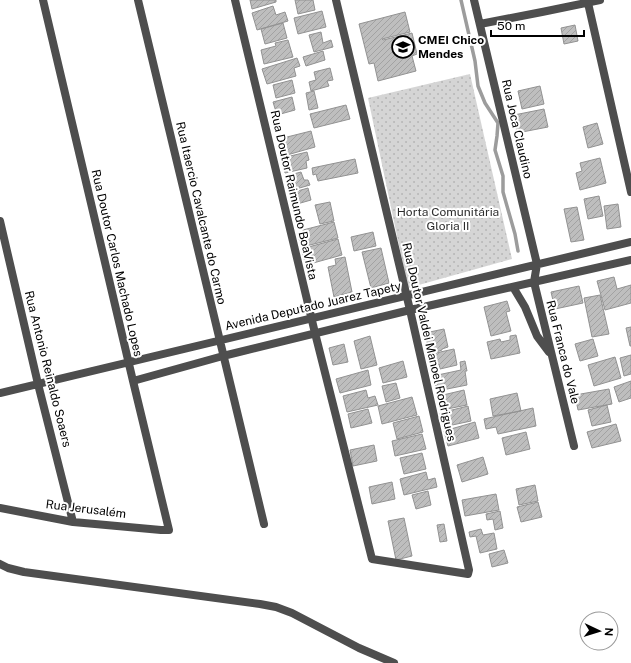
<svg xmlns="http://www.w3.org/2000/svg" width="631" height="663" font-family="'Public Sans',sans-serif">
<defs>
<pattern id="park-dots" width="8" height="8" patternUnits="userSpaceOnUse"><rect width="8" height="8" fill="#d5d5d5"/><path d="M2 2h.1M6 6h.1" fill="none" stroke="#b5b5b5" stroke-width="1.8" stroke-linecap="round"/></pattern>
<pattern id="building-hatch" width="6" height="6" patternUnits="userSpaceOnUse"><rect width="6" height="6" fill="#bebebe"/><path d="M-1 1l2-2M0 6l6-6M5 7l2-2" fill="none" stroke="#a2a2a2"/></pattern>
</defs>
<rect width="100%" height="100%" fill="#fff"/>
<!-- park -->
<path fill="url(#park-dots)" d="M470,74L512,259L408,288L368,98Z"/>
<g fill="none" stroke-linecap="round" stroke-linejoin="round">
<!-- stream -->
<path stroke="#9c9c9c" stroke-width="3.5" d="M461,0L475,61L478,86L485,103L498,123L497,136L495,150L503,176V192L515,234L518,251"/>
</g>
<!-- building -->
<path fill="url(#building-hatch)" stroke="#929292" d="M250,0H276V2L252,9Z
M295,0H313L315,10L298,14Z
M273,6L276,15L285,12L288,21L257,30L252,13Z
M322,11L326,27L298,34L294,18Z
M405,12L410,32L382,39L383,40L412,33L417,54L412,56L416,71L378,81L374,63L369,64L359,24Z
M283,23L287,38L265,44L261,29Z
M575,25L578,41L564,44L561,28Z
M321,32L323,43L331,40L333,47L314,52L309,35Z
M288,40L293,57L264,64L261,50L276,46L275,43Z
M323,51L325,60L306,66L303,57Z
M297,58L300,66L294,68L296,76L267,84L262,69Z
M330,68L333,80L327,81L329,86L311,91L309,82L316,80L314,72Z
M292,80L295,93L276,98L273,85Z
M540,86L544,104L522,109L518,91Z
M314,91L318,108L309,110L306,93Z
M292,97L295,110L277,115L273,102Z
M346,105L350,119L314,128L310,114Z
M544,109L548,127L517,133L514,115Z
M597,123L603,144L588,148L583,127Z
M311,131L315,147L287,155L283,138Z
M307,152L309,160L306,161L307,168L285,173L282,158Z
M600,158L606,183L580,190L576,173L582,171L580,163Z
M355,159L358,173L318,181L316,174L313,175L312,168Z
M301,172L304,180H308L310,185L289,191L286,176Z
M308,188L311,200L297,204L294,192Z
M599,196L603,216L588,219L584,199Z
M330,202L334,221L320,224L315,205Z
M618,204L621,227L607,229L604,206Z
M577,207L584,240L571,242L564,209Z
M334,222L338,238L302,247L299,239L305,237L303,230Z
M373,232L376,246L354,251L351,237Z
M338,239L342,255L306,265L301,249Z
M381,248L389,283L371,288L362,252Z
M345,257L352,292L334,297L328,267L336,265L335,259Z
M614,277L617,289L631,285V303L605,310L597,281Z
M579,286L583,303L555,309L551,292Z
M600,295L609,334L592,337L584,298Z
M507,301L510,311L506,312L511,331L491,336L484,307Z
M631,327V346H630L626,328Z
M444,329L448,347L442,349V350L433,353L432,350L429,351L425,333Z
M516,335L520,353L491,359L487,342L500,339L501,342L510,340V336Z
M370,336L377,365L361,369L354,341Z
M593,339L598,356L580,361L575,344Z
M344,344L348,362L333,365L329,348Z
M454,349L457,365L440,369L439,364L433,366L431,354Z
M631,355V374L624,376L620,358Z
M615,357L621,378L594,386L588,365Z
M403,361L407,377L383,383L379,368Z
M465,361L467,371H465L467,385L437,391L433,376L461,370L460,362Z
M368,370L371,385L340,393L336,379Z
M631,381V398L619,402L614,387Z
M396,383L400,398L386,402L382,386Z
M609,389L612,404L578,410L575,395Z
M366,390L368,398L375,396L378,405L347,412L343,396Z
M464,390L467,405L447,409L443,395Z
M517,393L521,411L493,416L490,399Z
M412,397L417,415L382,424L378,406Z
M607,405L611,422L592,426L588,410Z
M468,406L471,421L443,427L440,413Z
M533,408L536,426L498,434L496,427L486,429L484,419Z
M368,409L372,423L351,428L348,414Z
M419,416L423,432L397,439L393,423Z
M475,422L479,438L448,446L444,431Z
M616,424L621,441L592,448L587,432Z
M526,432L530,449L506,455L502,438Z
M422,434L426,449L395,456L392,441Z
M374,445L377,461L353,466L350,450Z
M422,453L426,469L404,474L400,458Z
M483,457L488,474L462,482L457,465Z
M426,472L428,480L435,478L437,487L404,495L400,479Z
M392,482L395,499L372,504L369,487Z
M535,485L538,501L519,505L516,489Z
M428,491L431,505L416,509L412,495Z
M496,494L499,510L465,516L462,500Z
M538,502L542,517L521,522L517,507Z
M500,511L503,528L495,530L493,519L487,520L486,514Z
M404,518L412,556L396,560L388,521Z
M444,524L447,541L440,542L437,525Z
M481,529L483,535L494,533L497,549L480,553L476,536L470,537L469,532Z
M504,550L508,563L492,567L489,554Z"/>
<g fill="none" stroke-linecap="round" stroke-linejoin="round">
<!-- minor -->
<path stroke="#4e4e4e" stroke-width="8" d="M138,0L264,524
M235,0L315,333L372,559L468,574L469,570L410,310L336,0
M474,0L537,264L534,282L574,446
M588,3L631,192
M480,24L542,12L600,0
M0,221L38,384L73,522
M513,287L525,307L537,336L549,352
M133,381L223,356L410,310L631,260
M0,393L631,242
M0,508L73,522L161,530H169L133,381L43,0
M0,564L8,568L24,572L260,604L276,607L292,613L359,648L394,663"/>
</g>
<!-- icons -->
<defs>
<g id="school-ring" transform="scale(1.15)"><circle r="9.5" fill="#fff" stroke="#000" stroke-width="1.5"/><path d="M0-5L7-2L0 1L-7-2ZM-4 1L0 2.5L4 1V4Q0 6-4 4Z" fill="#000"/></g>
</defs>
<g fill-rule="evenodd">
<use href="#school-ring" x="403" y="47"/>
</g>
<g text-anchor="middle" dominant-baseline="central" stroke-width="4" stroke-linejoin="round" paint-order="stroke">
<!-- poi labels -->
<g font-size="12" font-weight="bold" fill="#000" stroke="#fff" text-anchor="start">
<text x="418" y="40">CMEI Chico<tspan x="418" dy="14">Mendes</tspan></text>
</g>
<!-- street labels -->
<g font-size="12" fill="#000" stroke="#fff">
<text transform="translate(517 129) rotate(77)">Rua Joca Claudino</text>
<text transform="translate(294 195) rotate(77)">Rua Doutor Raimundo BoaVista</text>
<text transform="translate(201 213) rotate(77)">Rua Itaercio Cavalcante do Carmo</text>
<text transform="translate(117 263) rotate(77)">Rua Doutor Carlos Machado Lopes</text>
<text transform="translate(313 306) rotate(-13)">Avenida Deputado Juarez Tapety</text>
<text transform="translate(429 342) rotate(77)">Rua Doutor Valdei Manoel Rodrigues</text>
<text transform="translate(563 352) rotate(76)">Rua Franca do Vale</text>
<text transform="translate(48 369) rotate(76)">Rua Antonio Reinaldo Soaers</text>
<text transform="translate(86 509) rotate(7)">Rua Jerusalém</text>
</g>
<!-- park labels -->
<g font-size="12" fill="#2c2c2c" stroke="#fff">
<text x="448" y="212">Horta Comunitária<tspan x="448" dy="14">Gloria II</tspan></text>
</g>
</g>
<!-- north arrow -->
<g transform="translate(599 631) rotate(94)"><circle r="19" fill="#ffffff" stroke="#999999"/>
<path d="M0-3L7 15L0 10L-7 15Z" fill="#000000"/>
<text y="-6" font-size="11" font-weight="bold" text-anchor="middle" fill="#000000">N</text>
</g>
<!-- scale -->
<path d="M491 30v6h93v-6" fill="none" stroke="#000000" stroke-width="2"/>
<text x="497" y="30" font-size="12" fill="#000000" stroke="#ffffff" stroke-width="3" paint-order="stroke">50 m</text>
</svg>
